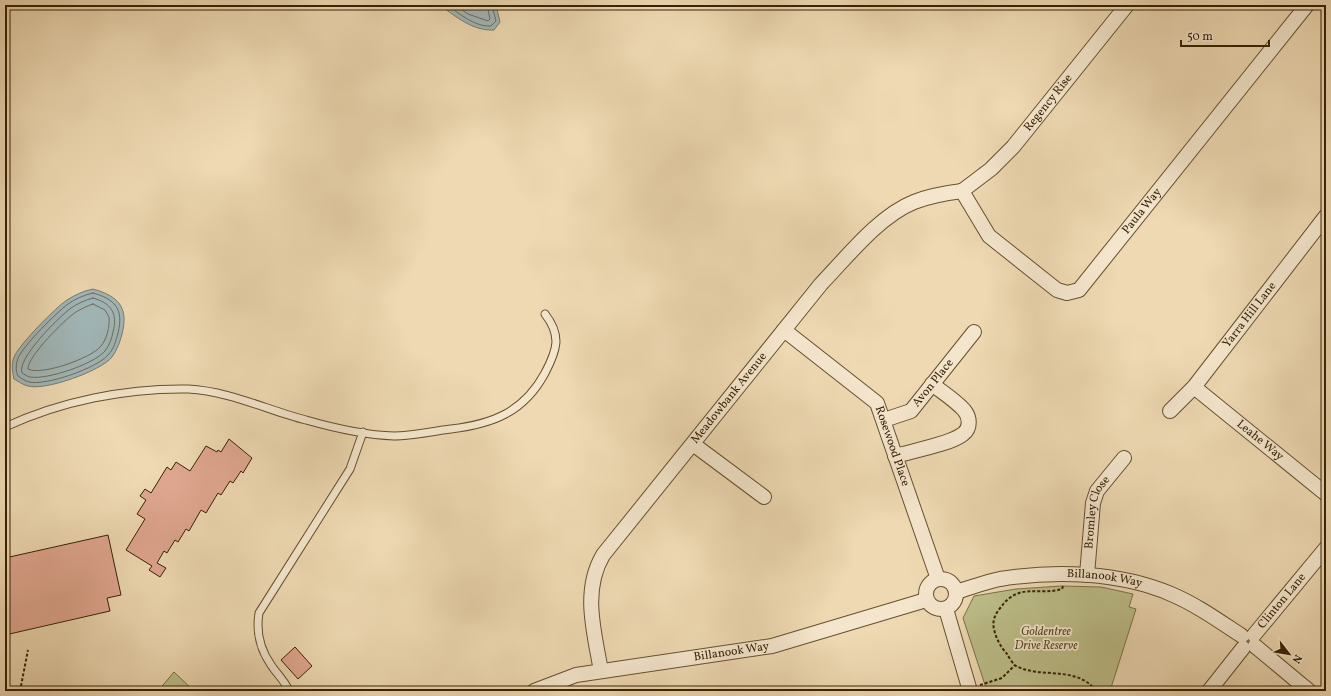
<svg xmlns="http://www.w3.org/2000/svg" width="1331" height="696" font-family="Vollkorn,serif">
<rect width="100%" height="100%" fill="#eed9b2"/>
<filter id="stains"><feTurbulence type="fractalNoise" baseFrequency=".005" numOctaves="4"/><feColorMatrix values="0 0 0 0 .2 0 0 0 0 .09 0 0 0 0 .02 0 0 0 .5 -.17"/></filter>
<radialGradient id="worn" r=".72"><stop offset=".6" stop-color="#630" stop-opacity="0"/><stop offset="1" stop-color="#630" stop-opacity=".3"/></radialGradient>
<!-- green -->
<path fill="#bcbe89" stroke="#7a7047" d="M1061,586L1101,587L1133,594L1129,607L1136,609L1110,691H987L963,618L974,596L1016,589Z
M174,672L194,691H158Z"/>
<!-- water -->
<path fill="#a1b7b9" stroke="#777b71" d="M440,5H496L500,22L494,30C473,31 456,17 440,5Z
M93,289C118,296 129,307 122,334C120,342 117,350 112,357C101,371 45,391 28,386C23,385 18,381 14,379C12,370 11,363 15,355C21,343 55,308 67,300C75,295 83,291 93,289Z"/>
<g fill="none" stroke-linecap="round" stroke-linejoin="round">
<!-- shore -->
<path stroke="#6c6c5f" stroke-width="1" d="M447,5C460,14 475,27 491,26L496,21L492,5
M455,5L468,14L488,21L490,19L487,5
M93,293C115,299 124,309 118,333C116,340 114,349 108,355C97,368 46,386 29,382C25,381 21,378 18,376C15,370 16,362 19,356C27,342 55,314 68,304C75,299 84,295 93,293Z
M93,298C111,303 118,313 113,332C112,338 109,346 105,351C94,364 47,380 30,377C28,377 24,374 22,373C17,358 58,318 71,308C77,304 85,300 93,298Z
M93,304L105,310L109,317C110,326 107,339 101,346C92,358 41,376 28,369C27,357 65,319 76,312C81,309 87,306 93,304Z"/>
</g>
<!-- building -->
<path fill="#e0a790" stroke="#372205" d="M229,439L252,458L243,473L241,471L233,483L230,481L221,495L218,493L206,513L201,510L189,531L186,529L178,542L175,540L167,553L164,551L157,563L166,568L160,577L149,570L152,566L126,550L145,519L137,514L146,500L140,496L145,489L151,493L167,467L171,470L176,462L190,471L206,446L217,452L218,450L221,452Z
M108,535L121,595L107,598L110,611L5,635V558Z
M295,647L312,666L298,679L281,660Z"/>
<g fill="none" stroke-linecap="round" stroke-linejoin="round">
<!-- service casing -->
<g stroke="#655030" stroke-width="9">
<path id="service" d="M5,427C61,401 126,388 188,389C229,391 267,410 306,420C334,428 365,435 394,436C412,436 433,431 451,429C493,424 524,412 545,373C557,350 562,336 545,314
M289,691C285,681 277,674 271,665C260,649 256,631 259,613L350,469L363,432"/>
</g>
<!-- minor casing -->
<g stroke="#655030" stroke-width="16">
<g id="minor">
<path id="s1" d="M962,191L989,236L1057,290L1067,293L1079,290L1307,5"/>
<path id="s2" d="M962,191L991,169L1013,147L1127,5"/>
<path id="s3" d="M784,330L877,403L938,579"/>
<path id="s4" d="M1194,387L1326,494"/>
<path id="s5" d="M1170,411L1194,387L1326,216"/>
<path id="s6" d="M884,420L911,411L974,332"/>
<path d="M693,444L764,497"/>
<path d="M895,456C912,451 951,444 963,434C971,428 970,417 964,410C955,400 942,392 932,384"/>
<path id="s7" d="M1087,575L1093,503L1097,491L1124,458"/>
<circle cx="941" cy="594" r="15"/>
<path id="s8" d="M956,592C970,588 985,582 1000,579C1055,570 1120,572 1171,594C1197,605 1219,621 1242,636"/>
<path d="M946,609L970,691"/>
<path id="s9" d="M1254,635L1326,548"/>
<path d="M1255,646L1309,691"/>
<path id="s10" d="M601,671C594,631 582,591 603,555L821,284C847,257 879,216 914,202C929,196 946,193 962,191"/>
<path id="s11" d="M534,691L576,675L772,646L926,600"/>
<path d="M1209,691L1243,648"/>
</g>
</g>
<!-- path -->
<path stroke="#372205" stroke-width="2" stroke-dasharray="3 2" stroke-linecap="butt" d="M1063,586L1062,589C1039,596 1019,582 1001,607C995,614 992,621 994,629C996,639 1001,647 1007,654C1009,657 1012,663 1016,666C1041,679 1077,665 1096,691
M980,685L1002,678L1015,665
M20,691L28,650"/>
<!-- service -->
<use href="#service" stroke="#f4e6cd" stroke-width="7"/>
<!-- minor -->
<use href="#minor" stroke="#f4e6cd" stroke-width="14"/>
</g>
<g text-anchor="middle" dominant-baseline="central" stroke-width="3.5" stroke-linejoin="round" paint-order="stroke">
<!-- street labels -->
<g font-size="12" fill="#372205" stroke="#f4e6cd">
<text stroke="none"><textPath href="#s2" startOffset="124">Regency Rise</textPath></text>
<text stroke="none"><textPath href="#s1" startOffset="263">Paula Way</textPath></text>
<text stroke="none"><textPath href="#s5" startOffset="125">Yarra Hill Lane</textPath></text>
<text stroke="none"><textPath href="#s6" startOffset="64">Avon Place</textPath></text>
<text stroke="none"><textPath href="#s10" startOffset="320">Meadowbank Avenue</textPath></text>
<text stroke="none"><textPath href="#s4" startOffset="85">Leahe Way</textPath></text>
<text stroke="none"><textPath href="#s3" startOffset="164">Rosewood Place</textPath></text>
<text stroke="none"><textPath href="#s7" startOffset="64">Bromley Close</textPath></text>
<text stroke="none"><textPath href="#s8" startOffset="151">Billanook Way</textPath></text>
<text stroke="none"><textPath href="#s9" startOffset="44">Clinton Lane</textPath></text>
<text stroke="none"><textPath href="#s11" startOffset="202">Billanook Way</textPath></text>
</g>
<!-- park labels -->
<g font-size="12" font-style="italic" fill="#584926" stroke="#f4e6cd">
<text x="1046" y="632">Goldentree<tspan x="1046" dy="14">Drive Reserve</tspan></text>
</g>
</g>
<!-- margin -->
<rect width="1331" height="696" fill="none" stroke="#eed9b2" stroke-width="20"/>
<rect x="6" y="6" width="1319" height="684" fill="none" stroke="#372205" stroke-width="2"/>
<rect x="10" y="10" width="1311" height="676" fill="none" stroke="#372205"/>
<!-- north arrow -->
<g transform="translate(1289 654) rotate(121)" stroke="#f4e6cd" stroke-width="3" paint-order="stroke">
<path d="M0-3L7 15L0 10L-7 15Z" fill="#372205"/>
<text y="-6" font-size="11" font-weight="bold" text-anchor="middle" fill="#372205">N</text>
</g>
<!-- scale -->
<path d="M1181 40v6h88v-6" fill="none" stroke="#372205" stroke-width="2"/>
<text x="1187" y="40" font-size="12" fill="#372205" stroke="#f4e6cd" stroke-width="3" paint-order="stroke">50 m</text>
<rect width="100%" height="100%" filter="url(#stains)"/>
<rect width="100%" height="100%" fill="url(#worn)"/>
</svg>
